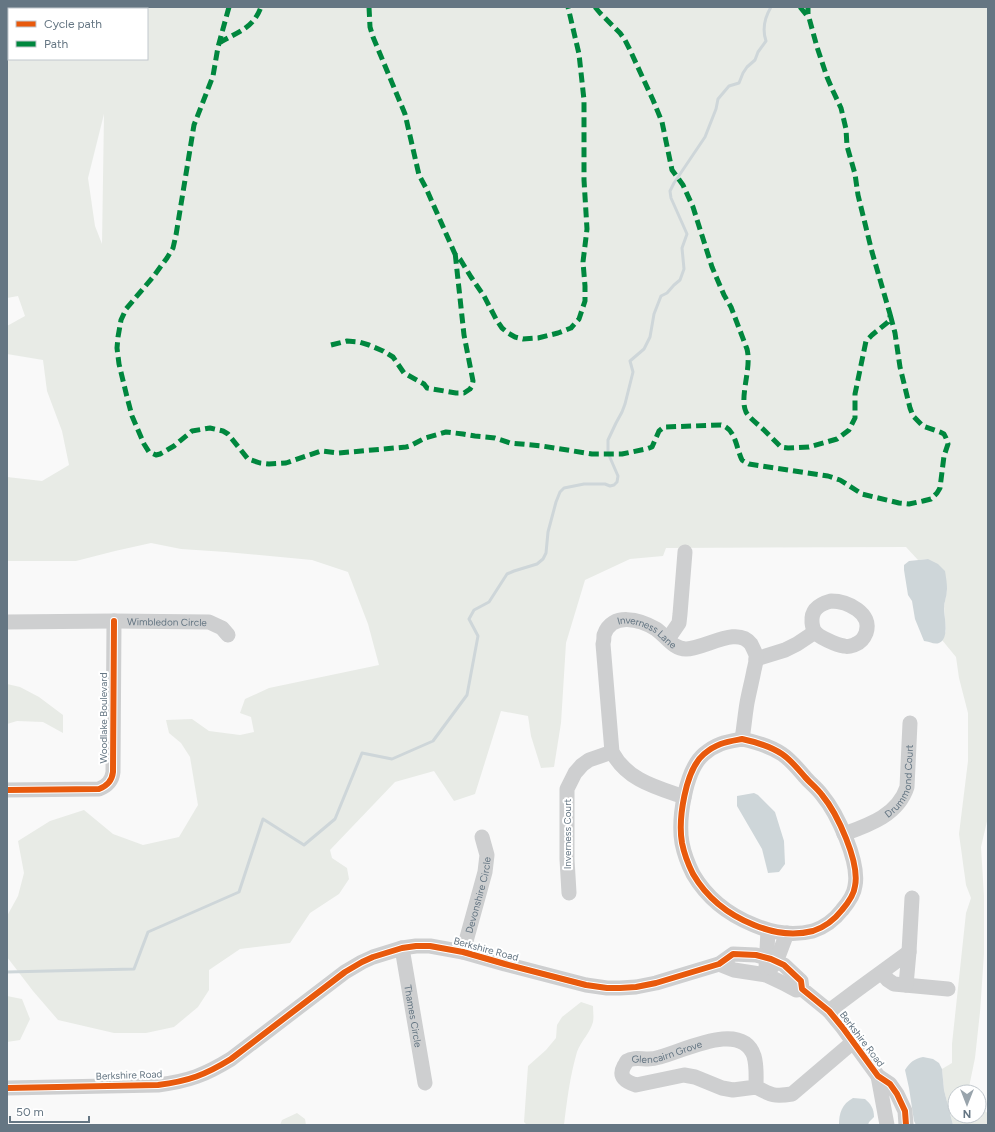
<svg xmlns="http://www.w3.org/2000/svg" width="995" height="1132" font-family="Figtree,sans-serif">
<rect width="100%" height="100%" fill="#f9f9f9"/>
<!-- green -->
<path fill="#e8ebe6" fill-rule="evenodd" d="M7,7H988V817L981,847L984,896V954L980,1012L975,1058L968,1092H955V1116H979V1104L988,1114V1125H953L944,1090L942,1069L952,1063V1044L966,913L971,898L966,885L959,834L968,761V713L959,678L956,657L942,640L946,631L944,607L947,590L928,559L918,560L906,547L666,548L663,556L630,559L585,580L566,643L561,723L554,767L541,768L531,736L528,716L501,711L475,794L454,801L434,771L395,782L330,850L332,858L347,868L349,879L339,894L310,913L290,943L240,949L209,970V990L198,1007L174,1027L146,1033H114L58,1020L33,991L7,957V916L18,896L24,873L18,841L50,821L84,810L113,834L143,845L179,837L198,805L190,757L181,743L169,733L166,720L192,719L209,731L240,735L254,732L251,717L240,713L245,699L269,688L379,665L368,624L348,572L312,560L226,552L181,549L151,543L115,551L76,561H7V477L42,481L69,465L62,431L47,391L43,360L7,354V326L25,316L18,296L7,298ZM9,9H147V59H9ZM104,114L102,244L95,226L88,178Z
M7,684L20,687L39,697L63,715V733L43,722L17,721L7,724Z
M7,996L22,999L30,1019L20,1040L7,1042Z
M581,1002L593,1006C593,1011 594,1017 593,1022C590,1033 581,1041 577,1052C570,1076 567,1100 564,1125H527L524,1122L528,1066L546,1050L556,1038L557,1025L562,1017Z
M297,1113L305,1119L306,1125H280L282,1120Z"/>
<!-- water -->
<path fill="#ced6d9" d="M928,559L938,564L945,571C946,577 947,583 947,589C947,596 944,602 944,608C944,617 950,638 939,643C934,645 929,641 924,641L915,619L912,601L908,595L904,570V565L909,561Z
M754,793L758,795L775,812L784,841L785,864L779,872L768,873L762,849L737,806V796Z
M923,1057L933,1059L939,1063L942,1069L944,1090L953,1125H916L914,1121L909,1088L905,1070C910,1062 914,1059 923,1057Z
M853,1098L865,1099C871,1104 874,1109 874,1117L869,1122L868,1125H839C839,1113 842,1104 853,1098Z"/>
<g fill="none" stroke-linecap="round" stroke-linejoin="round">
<!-- stream -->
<path stroke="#ced6d9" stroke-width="3" d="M7,972L134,969L148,932L239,892L263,819L304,845L335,819L362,753L392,759L433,741L467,695L478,636L469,619L474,610L489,602L507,574L514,571L537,564L543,559L546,553L548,532L556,502L560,492L564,488L584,484H605L610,486L614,485L617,482L618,476L608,453V440L616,423L622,412L625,404L633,372L630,361L644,349L650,337L654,314L661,296L667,293L674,285L680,280L684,269L682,248L687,234L671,198L670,191L674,183L705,137L716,109L718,99L729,86L739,83L743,73L747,67L755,60L758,52L766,41C762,29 765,17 771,7"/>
<!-- minor -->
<g stroke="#cecfd0" stroke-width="15">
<path d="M831,601C847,601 873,613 866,633C864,638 861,642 856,644C853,646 847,647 844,646C837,645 818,637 814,631C813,628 812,625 812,622C811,609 820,604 831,601Z"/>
<path id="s1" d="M7,622L114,621L209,622L222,628L228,635"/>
<path d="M668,639L679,623L680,614L685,552"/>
<path d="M756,659L785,650L797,644L815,632"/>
<path d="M742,739C756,742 770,746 782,754C791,760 798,769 805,777C810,783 817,788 822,795C837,813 860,862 855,886C854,895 848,903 842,910C835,919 825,927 813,931C793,936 773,933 754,925C729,915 707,898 693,874C688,864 684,853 682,843C678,820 685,770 704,754C717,743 726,742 742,739Z"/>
<path d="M7,790L99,789C107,786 112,781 113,772L114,621"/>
<path id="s2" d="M684,797C655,787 627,780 612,752L603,644C604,641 604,637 604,635C612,611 641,620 656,629C666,636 673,649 686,649C705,649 737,625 751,644C753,648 755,652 756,655C757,660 755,666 754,670C752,681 749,692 747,703C745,715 744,727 742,739"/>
<path id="s3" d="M844,834C869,825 898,815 907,787L910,723"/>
<path d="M569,893L567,859V789L575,773L582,765L589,760L612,752"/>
<path id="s4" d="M402,948L425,1083"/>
<path id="s5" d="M463,952L485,872L487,855L482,837"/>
<path d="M719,964L734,970L766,975L783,983L796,990L802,989"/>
<path d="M766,968L768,931"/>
<path d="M771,968L776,962L787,933"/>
<path d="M882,973L888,980L894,984L948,989"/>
<path d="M906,985L909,952L912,898"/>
<path d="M829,1011L857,990L909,952"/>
<path d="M878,1076L887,1125"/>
<path id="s6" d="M756,1087L733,1090L722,1088L695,1077L684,1075L636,1085C626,1082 618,1077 624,1066C625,1065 626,1062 627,1061C633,1057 641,1059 648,1059C652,1059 657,1058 660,1057C684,1051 742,1020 754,1056C757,1066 756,1077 756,1087C771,1095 774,1097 792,1094L853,1042"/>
<path d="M7,1088L158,1085C189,1081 205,1075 231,1059L345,972L362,962L373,957L402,948L416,946H430L463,952L505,964L586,985L607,988H620L636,987L656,983L719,964L733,954L756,955L771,959L784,965L801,981L802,989L829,1011L843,1028L878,1076L890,1084L897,1094L905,1111L906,1125"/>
</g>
<!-- quiet -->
<path stroke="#00873e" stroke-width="5" stroke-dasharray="10 5" stroke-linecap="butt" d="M229,7L218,47L213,76L194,125L176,235L173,248L167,258L153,277L126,309L121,320L118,337L117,348L119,364L127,397L132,416L144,444L149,452L156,455L160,454L174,446L192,431L210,428L223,431L228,434L248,459L260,463L269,464L286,463L321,451L339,453L406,447L410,446L425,438L446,432L463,434L475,436L495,438L510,443L542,446L592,454H622L646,449L652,447L659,431L664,427L721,425C736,429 736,448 742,460L749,464L828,476L840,480L862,494L899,503L909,504L923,501L931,499L937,493L940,488L944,456L948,444L946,438L944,434L940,432L923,426L913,416L910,408L900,367L895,333L890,314
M369,7L370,27L373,37L405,114L419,175L426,188L455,254L460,259L471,277L484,296L496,319L502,328L508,333L515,337L523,339L538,338L558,333L571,328L579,319L585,301V286L583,262L587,229L584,180V100L579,54L568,7
M595,7L600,13L620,33L625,40L630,50L653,100L662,122L672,170L683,185L693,207L712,267L724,295L731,307L747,349C752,368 739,397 746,412C750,419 758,424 764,430C768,434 773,439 777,443L781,447L788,448L809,447L837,439L849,430L855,418V394L866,341L872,335L888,322L890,318V314L872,252L858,195L855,174L847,146L846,129L841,108L833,91L827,77L817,47L808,14V7
M800,7L809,18
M219,43C237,32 253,29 261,7
M331,345L347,341L359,342L369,345L383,351L393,357L404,373L424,384L427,388L456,393H464L470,389L472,386L473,381L464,335L455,252"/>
<!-- cycleway casing -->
<g stroke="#fff" stroke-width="8">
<path id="cycleway" d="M742,739C756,742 770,746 782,754C791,760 798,769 805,777C810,783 817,788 822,795C837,813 860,862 855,886C854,895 848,903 842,910C835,919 825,927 813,931C793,936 773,933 754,925C729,915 707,898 693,874C688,864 684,853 682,843C678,820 685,770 704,754C717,743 726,742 742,739Z
M7,790L99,789C107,786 112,781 113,772L114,621
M7,1088L158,1085C189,1081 205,1075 231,1059L345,972L362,962L373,957L402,948L416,946H430L463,952L505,964L586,985L607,988H620L636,987L656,983L719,964L733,954L756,955L771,959L784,965L801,981L802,989L829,1011L843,1028L878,1076L890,1084L897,1094L905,1111L906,1125"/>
</g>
<!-- cycleway -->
<use href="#cycleway" stroke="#e8590c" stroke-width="6"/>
</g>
<g text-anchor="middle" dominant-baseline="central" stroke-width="4" stroke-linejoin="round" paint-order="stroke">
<!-- street labels -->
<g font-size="10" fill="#657683" stroke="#fff">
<text stroke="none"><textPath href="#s1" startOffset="160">Wimbledon Circle</textPath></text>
<text stroke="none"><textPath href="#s2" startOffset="258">Inverness Lane</textPath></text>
<text transform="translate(103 718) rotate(-90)">Woodlake Boulevard</text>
<text stroke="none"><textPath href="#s3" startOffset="85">Drummond Court</textPath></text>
<text transform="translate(567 834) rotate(-90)">Inverness Court</text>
<text stroke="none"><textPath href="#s5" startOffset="59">Devonshire Circle</textPath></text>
<text transform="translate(486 949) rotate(15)">Berkshire Road</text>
<text stroke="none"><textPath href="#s4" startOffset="69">Thames Circle</textPath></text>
<text transform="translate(862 1039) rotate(53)">Berkshire Road</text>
<text stroke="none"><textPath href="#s6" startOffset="198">Glencairn Grove</textPath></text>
<text transform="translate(129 1075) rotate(-2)">Berkshire Road</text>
</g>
</g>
<!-- border -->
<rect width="995" height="1132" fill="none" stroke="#657683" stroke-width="16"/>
<!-- legend -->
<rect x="8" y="8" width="140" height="52" fill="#ffffff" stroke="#c1c8cd"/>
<rect x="16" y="21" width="20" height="6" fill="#e8590c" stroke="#c1c8cd"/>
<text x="44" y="28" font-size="12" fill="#657683">Cycle path</text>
<rect x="16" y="41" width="20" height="6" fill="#00873e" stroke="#c1c8cd"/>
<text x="44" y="48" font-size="12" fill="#657683">Path</text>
<!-- north arrow -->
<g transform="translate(967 1104) rotate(180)"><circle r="19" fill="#ffffff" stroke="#c1c8cd"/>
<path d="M0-3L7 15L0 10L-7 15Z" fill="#99a4ac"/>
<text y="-6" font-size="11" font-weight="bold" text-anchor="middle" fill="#657683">N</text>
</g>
<!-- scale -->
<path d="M10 1116v6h79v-6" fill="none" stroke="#657683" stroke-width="2"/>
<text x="16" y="1116" font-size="12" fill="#657683" stroke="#ffffff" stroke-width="3" paint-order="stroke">50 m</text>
</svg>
